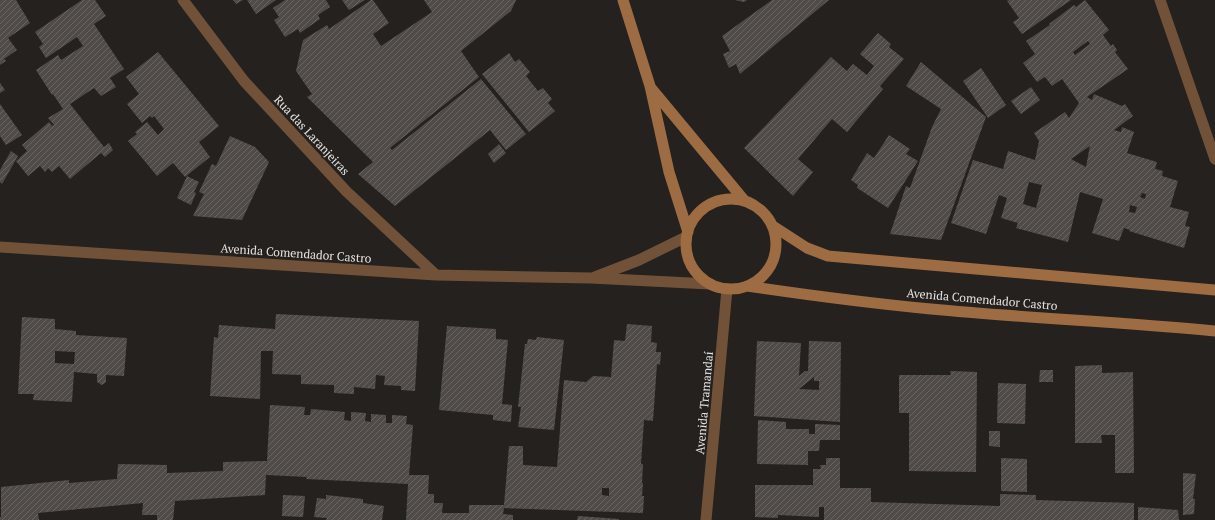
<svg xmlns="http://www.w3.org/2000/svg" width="1215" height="520" font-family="'PT Serif',serif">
<defs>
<pattern id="building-hatch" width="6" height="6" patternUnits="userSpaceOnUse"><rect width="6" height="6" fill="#504b48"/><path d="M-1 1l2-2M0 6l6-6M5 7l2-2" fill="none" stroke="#696562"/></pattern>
</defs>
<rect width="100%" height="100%" fill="#25211e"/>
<!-- building -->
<path fill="url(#building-hatch)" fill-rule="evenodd" d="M0,0H16L30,23L8,38L17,50L4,59L6,61L0,65Z
M82,0H95L106,16L94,24L124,69L110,78L116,87L101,96L94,88L70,104L104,147L109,143L113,150L105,157L101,153L70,179L59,166L52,172L48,168L45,172L40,166L28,176L16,161L27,151L22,145L49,122L52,126L54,125L48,118L63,109L53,94L52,95L36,70L58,55L61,60L83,46L77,37L46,58L39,47L43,44L35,32Z
M233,0H243L236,4Z
M247,0H276L256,14Z
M285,0H326L330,7L318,15L320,19L300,33L298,29L285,37L274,20L279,17L273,8Z
M342,0H365L349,10Z
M371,0H373L389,23L373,34L381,46L432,12L424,0H516L511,11L461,51L479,77L390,148L392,150L481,79L526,134L506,150L490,130L395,206L358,174L373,162L307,97L312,94L296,71L303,40L327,25L329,29Z
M735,0H747L744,2Z
M772,0H829L740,74L736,64L729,68L723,54L730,51L722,36Z
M1009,0H1071L1022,34L1013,22L1019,18L1007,1Z
M1085,0L1109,30L1103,35L1111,46L1113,44L1117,50L1115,52L1128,69L1087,97L1092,100L1094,94L1122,106L1125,104L1133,116L1114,130L1121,132L1122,127L1134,132L1127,153L1157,162L1155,169L1163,171L1162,176L1178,181L1170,207L1189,212L1185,226L1190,227L1184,248L1129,231L1130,230L1124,228L1119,241L1092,233L1103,199L1080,192L1068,242L1016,228L1018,223L1001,218L1007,198L999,195L986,234L951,223L973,160L1003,169L1008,151L1035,160L1039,141L1034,133L1065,112L1069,118L1079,103L1062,79L1052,86L1045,77L1037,82L1023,63L1035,54L1026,41L1050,25L1049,24L1074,5L1076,7ZM1088,41L1090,44L1075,55L1073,52ZM1090,145L1086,167L1071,159L1090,146ZM1029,182L1042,185L1036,208L1023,204ZM1142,193L1146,194L1145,199L1140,197ZM1130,205L1137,207L1135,213L1129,212Z
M878,33L891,44L889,47L904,59L880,86L883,89L847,132L832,119L798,159L813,172L793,196L744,148L831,57L847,71L853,64L867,75L874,66L860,54Z
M158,52L219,126L199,142L210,157L185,177L173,163L157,176L128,141L137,134L135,132L147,122L158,135L164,129L154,116L152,118L150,116L142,123L127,104L139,94L126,77Z
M509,53L515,62L519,59L530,72L526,76L538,91L543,88L552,99L548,103L555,111L529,132L482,74Z
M921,62L986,117L941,240L890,234L906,186L910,188L932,127L941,109L906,86Z
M981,68L1006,105L988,118L963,81Z
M0,83L5,90L0,93Z
M1031,87L1040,100L1021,114L1011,101Z
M0,104L22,135L6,145L0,136Z
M889,135L910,149L906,154L918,161L888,208L857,188L858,185L851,180L867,153L874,158Z
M230,136L255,147L269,162L242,220L193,216L204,194L199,192L212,164L216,166Z
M499,144L506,153L494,163L488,154Z
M11,151L18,156L2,184L0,182V170Z
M187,176L199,182L194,192L196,193L191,205L177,198Z
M276,314L419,321L415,391L401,390V386L384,385L385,376L376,375L375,389L354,387V394L334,393V385L301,384V375L272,374L273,351H261L260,399L210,396L214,337L218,338L219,325L275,329Z
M22,317L55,319V329L76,331V335L127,338L124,376L106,375V382L102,385L97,382V374L74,372L72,402L33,400L34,394H18ZM55,351L75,352L74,364L55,363Z
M627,324L652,326L651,342L657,343L656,352H661L660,365L657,364L653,421L644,420L641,464H643L642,483H643L642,496H644L643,513L504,508L503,514L513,515V520H406L408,484L306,479L307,477L266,475L265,495L175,501L173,520H157V515H142L143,503L38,513L39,520H0V517H1V487L69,480V483L117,479L118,464L167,465V473L223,471V462L267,461L270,405L305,407L304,415H310L311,409L345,412L344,420L351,421V412L366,413L365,421L371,422V414L386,415V423H392V415L407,416L406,424L413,425L409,475H429L428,494H434V503H443L442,513H469V505H504L509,446H523V465L557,467L564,380L586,382L593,376L611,377L614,340L625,341ZM602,488H609V496L602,495Z
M447,326L496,329V339L508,340L502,404L512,405L511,422L493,420V415L439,410Z
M537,337L564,340L554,430L518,427L521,407H518L525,344H527L528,339L536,340Z
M757,341L801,343L799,376L805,371H808L809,341L841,342L840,422L754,416ZM814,377V381H819V390L799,389Z
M1102,365V373L1133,372L1134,473H1115V435H1101L1102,443H1075V366Z
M1040,370H1053V382H1039Z
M950,371L977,372L976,472L909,471V413H899V375H951Z
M998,383L1026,384L1025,424L997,423Z
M758,420L786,422V429H809V434H815V424L840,425V440H820L819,451H808V465L757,464Z
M989,431H1000V447L989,446Z
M826,458H840V488H871V502L1000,506V494L1036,495V500L1134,503V520H824V507H819V517L778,515V518L755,517V485H813V469H821L820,465H826Z
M1001,458L1027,459V492L1001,491Z
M1183,473L1196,474L1193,499H1195L1194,514L1183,515Z
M283,495L305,496L303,517L282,516Z
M326,495L363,499V503L384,506L382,520H326L327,518L314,517L317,498L326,499Z
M1138,507L1178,510L1179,520H1138Z
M578,516L619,519V520H577Z"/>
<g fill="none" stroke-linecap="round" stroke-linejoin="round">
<!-- minor -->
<path stroke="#715238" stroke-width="11" d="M183,0L244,81L346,191L436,275
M1160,0L1215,159
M0,247L436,275L591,278L710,284
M595,277L639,260L686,237"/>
<!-- tertiary -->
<path stroke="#715238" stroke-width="11" d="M706,520L727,289"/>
<!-- secondary -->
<path stroke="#9e6c42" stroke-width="11" d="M623,0L650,86L669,172L688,232
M651,88L744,200
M686 244a45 45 0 1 1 90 0a45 45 0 1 1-90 0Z
M773,226L807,248L828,256L1215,290
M747,286C808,295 869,303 931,309C1025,318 1120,322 1215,331"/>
</g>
<g text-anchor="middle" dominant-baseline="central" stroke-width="3" stroke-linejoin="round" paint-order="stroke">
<!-- street labels -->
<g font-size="12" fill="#e5e2e0" stroke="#25211e">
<text transform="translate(312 135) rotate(47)">Rua das Laranjeiras</text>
<text transform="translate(296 253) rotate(4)">Avenida Comendador Castro</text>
<text transform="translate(982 299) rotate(5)">Avenida Comendador Castro</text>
<text transform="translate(704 403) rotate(-85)">Avenida Tramandaí</text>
</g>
</g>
</svg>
